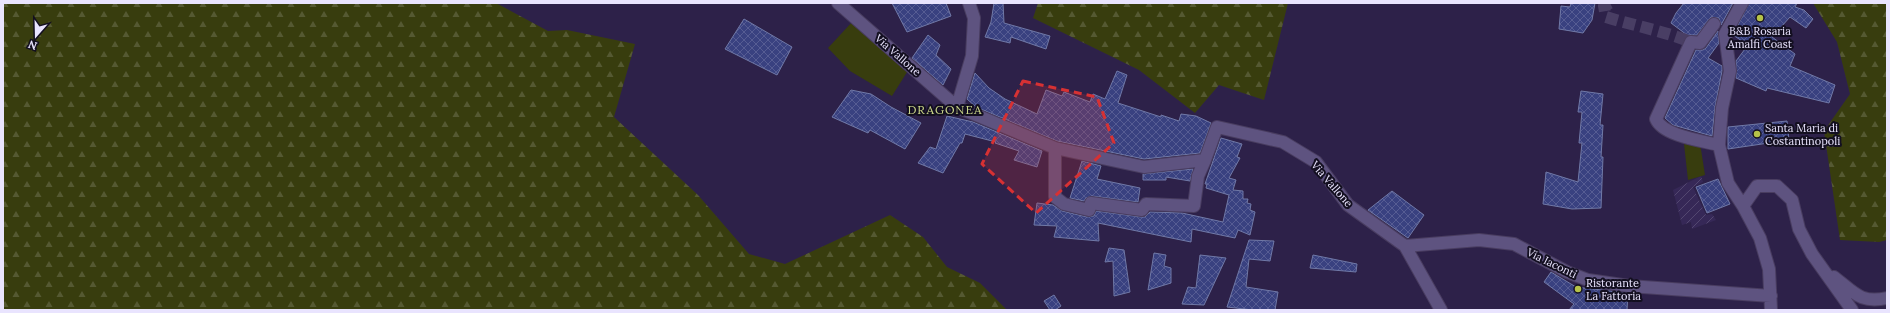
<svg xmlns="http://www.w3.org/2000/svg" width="1890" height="313" font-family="Lora,serif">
<defs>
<pattern id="industrial-furrows" width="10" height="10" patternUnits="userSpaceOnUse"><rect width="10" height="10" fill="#362857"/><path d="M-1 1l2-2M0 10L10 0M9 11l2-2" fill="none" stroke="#534770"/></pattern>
<pattern id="forest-firs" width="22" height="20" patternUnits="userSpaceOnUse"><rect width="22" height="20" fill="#383d0e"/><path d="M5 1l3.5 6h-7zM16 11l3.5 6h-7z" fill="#555932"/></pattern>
<pattern id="building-cross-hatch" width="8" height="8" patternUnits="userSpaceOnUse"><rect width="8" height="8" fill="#394180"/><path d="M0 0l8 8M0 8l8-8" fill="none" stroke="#565c93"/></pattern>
</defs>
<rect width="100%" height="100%" fill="#2d2149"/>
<!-- industrial -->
<path fill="url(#industrial-furrows)" d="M1701,176L1703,182L1693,187L1706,215L1712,214L1716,220L1692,229L1691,222L1682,225L1673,190Z"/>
<!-- forest -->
<path fill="url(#forest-firs)" d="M3,3H496L548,31L567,30L635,44L614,117L698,195L749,254L785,264L890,215L923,237L947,267L980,283L1007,310H3Z
M1038,3H1288L1264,100L1219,85L1195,113L1139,70L1033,18Z
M1813,3H1887V240L1879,242L1840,240L1824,131L1850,94L1837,42Z"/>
<!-- pitch -->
<path fill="#383d0e" d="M853,21L909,69L892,96L850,71L828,48Z
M1700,143L1705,175L1688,180L1684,144Z"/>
<!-- building -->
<path fill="url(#building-cross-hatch)" stroke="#7079a7" d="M892,3H946L951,16L907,32Z
M994,3H1003L1004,23L1050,36L1046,49L1011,37L1010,43L985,37L991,22Z
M1571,3H1595L1592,20L1583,33L1559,29L1561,6L1570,7Z
M1684,3H1733L1721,25L1719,18L1711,17L1697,35H1687L1671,23L1676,13Z
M1749,3H1797L1795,7L1804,10L1813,19L1806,28L1790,17L1772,37L1795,54L1790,66L1835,85L1829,103L1767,88L1766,91L1736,78V61L1748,45L1733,35Z
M744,19L792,47L777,75L725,49Z
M1718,31L1719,43L1708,58L1722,66V71L1715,107L1712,136L1673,125L1665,118L1696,50H1703L1706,48Z
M928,35L940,45L936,55L951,69L943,85L912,58Z
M1117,71L1127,75L1118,103L1161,117V115L1179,121L1181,114L1196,116L1211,123L1200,153L1144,159L1057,141L976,107L967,99L975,73L989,88L1005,99L1037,114L1046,90L1062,96L1064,92L1090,102L1093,94L1105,99Z
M851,90L871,94L891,107L921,123L905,149L870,130L868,133L832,117Z
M1581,91L1603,94L1600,125H1603L1601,157H1603L1601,208L1572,209L1543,204L1546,172L1578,182L1582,143H1579L1582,112H1578Z
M947,116L973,122L1042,151L1037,167L1014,160L1019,151L995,143L996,142L965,134L962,143H960L943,173L918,163L930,147L936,149Z
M1787,121L1789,140L1728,149V127Z
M1221,138L1242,144L1237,157L1240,158L1229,178L1236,180L1233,190L1243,191V199H1248L1247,203L1251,204L1250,210L1255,212L1250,235L1238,230L1235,238L1192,229L1191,242L1098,223L1099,241L1054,237L1057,226L1034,225L1037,203L1053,205L1062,211L1087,217L1094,216L1096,211L1141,217H1145L1150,212L1182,213L1223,222L1229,195L1206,188L1207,184H1205Z
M1082,161L1101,166L1097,179L1140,188L1138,202L1092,196L1086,198L1084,201L1070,198Z
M1193,169L1190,181L1166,177V180H1143V174Z
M1718,179L1730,204L1707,213L1696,187Z
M1392,191L1424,215L1408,238L1368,210Z
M1249,240L1274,241L1270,261L1249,259L1246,287L1278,292L1275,310H1253L1227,307Z
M1109,248L1124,250L1130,292L1114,296L1113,261L1105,262Z
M1154,253L1166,255L1164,266L1171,268V283L1148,290Z
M1200,255L1226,258L1204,305L1182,304L1188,287L1196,288Z
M1313,255L1357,264L1356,272L1310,268Z
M1551,272L1576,287L1628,293L1627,310H1569L1574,304L1544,282Z
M1054,295L1061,306L1055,310H1050L1044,301Z"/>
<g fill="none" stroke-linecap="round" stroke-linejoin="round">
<!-- minor-tunnel -->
<path stroke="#493e64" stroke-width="12" stroke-dasharray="12 6" stroke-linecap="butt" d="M1610,3L1604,6L1606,17C1635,26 1664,31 1691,42"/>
<!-- minor casing -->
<g stroke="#493d60" stroke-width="14">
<path id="minor" d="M838,3L957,107
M969,3L974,18L972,56L957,107L1055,148L1144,167L1205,160L1217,127L1283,142L1316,162L1348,205L1405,246L1441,310
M1742,3L1725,34L1730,71L1722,108L1719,145L1728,183L1743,206
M1714,24L1700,43L1691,42L1656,119C1663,136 1703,141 1719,145
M1055,148V197L1064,204L1089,210L1091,203L1142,210L1146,204L1194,206L1198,176L1205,160
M1405,246L1479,240L1514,244L1567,272L1588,280L1629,286L1771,296
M1834,277C1854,292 1860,304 1887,298
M1771,310L1769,269L1760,238L1743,206L1757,186H1777L1792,200L1799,229L1812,254L1852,310"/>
</g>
<!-- minor -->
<use href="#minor" stroke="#5e5380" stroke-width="12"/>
</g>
<!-- marked area -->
<path fill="#d73133" fill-opacity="0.2" stroke="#d73133" stroke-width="3" stroke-dasharray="8 5" stroke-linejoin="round" d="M1023,81L1097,97L1114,143L1036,213L982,164Z"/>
<!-- markers -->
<g fill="#b5c249" stroke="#130f20" stroke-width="1.5">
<circle cx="1760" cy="18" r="4"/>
<circle cx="1757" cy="134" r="4"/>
<circle cx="1578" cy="289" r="4"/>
</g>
<g text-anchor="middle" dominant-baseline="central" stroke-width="4" stroke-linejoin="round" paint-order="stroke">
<!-- poi labels -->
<g font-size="11" fill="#e9e4fe" stroke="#130f20" text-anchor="start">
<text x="1760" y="31" text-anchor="middle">B&amp;B Rosaria<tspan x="1760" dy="13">Amalfi Coast</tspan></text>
<text x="1765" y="128">Santa Maria di<tspan x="1765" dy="13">Costantinopoli</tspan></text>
<text x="1586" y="283">Ristorante<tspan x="1586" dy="13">La Fattoria</tspan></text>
</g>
<!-- street labels -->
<g font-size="11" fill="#e9e4fe" stroke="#130f20">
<text transform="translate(898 55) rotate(41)">Via Vallone</text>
<text transform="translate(1332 184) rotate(49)">Via Vallone</text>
<text transform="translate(1552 263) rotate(26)">Via Iaconti</text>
</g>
<!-- neighbourhood labels -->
<g font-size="12" letter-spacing="1" fill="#cbd689" stroke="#130f20">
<text x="945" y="109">DRAGONEA</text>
</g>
</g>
<!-- border -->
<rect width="1890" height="313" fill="none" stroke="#e9e4fe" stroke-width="8"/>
<!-- north arrow -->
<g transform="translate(36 36) rotate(200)" stroke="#130f20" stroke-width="3" paint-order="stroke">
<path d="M0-3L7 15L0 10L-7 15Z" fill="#e9e4fe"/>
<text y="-6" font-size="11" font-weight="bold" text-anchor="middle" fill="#e9e4fe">N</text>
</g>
</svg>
